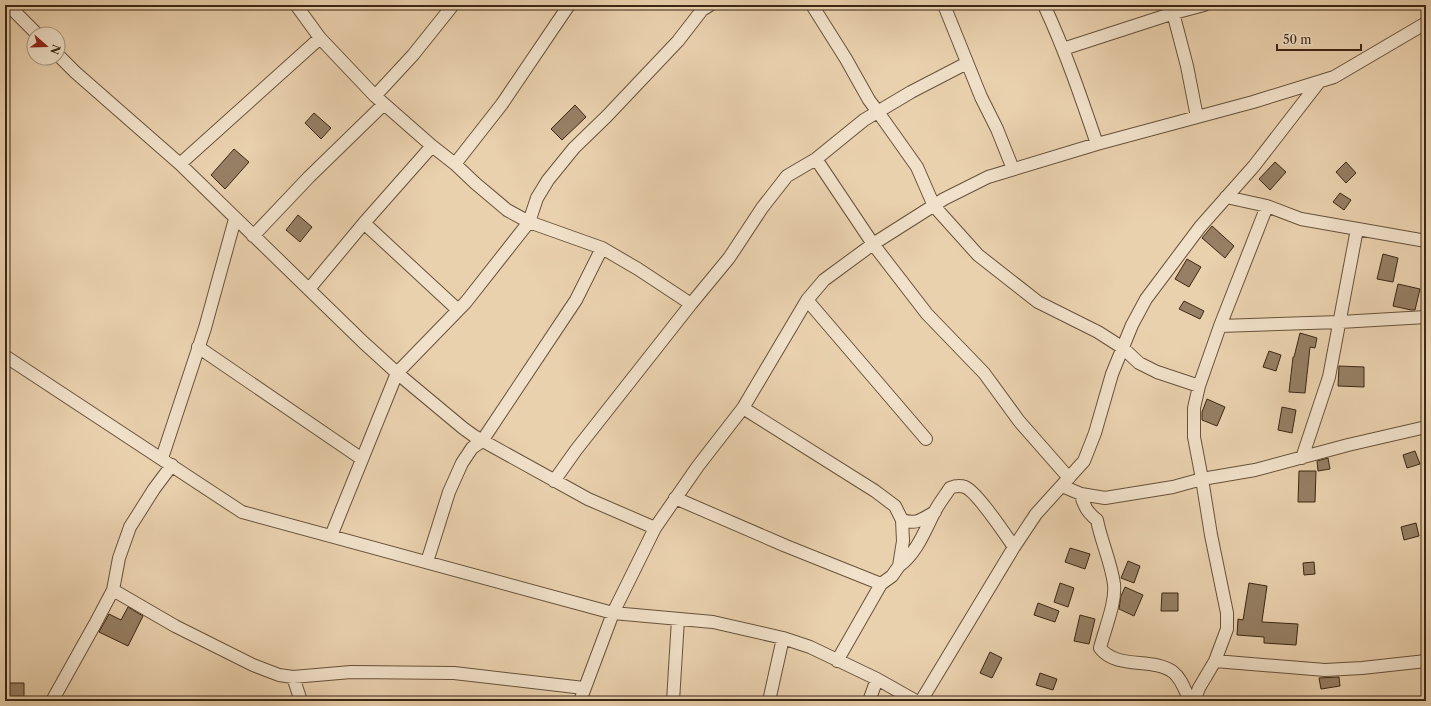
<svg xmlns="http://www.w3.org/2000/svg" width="1431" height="706" font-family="'Libre Caslon Text',serif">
<rect width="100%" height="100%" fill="#ead1ae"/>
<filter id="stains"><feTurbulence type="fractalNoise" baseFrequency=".005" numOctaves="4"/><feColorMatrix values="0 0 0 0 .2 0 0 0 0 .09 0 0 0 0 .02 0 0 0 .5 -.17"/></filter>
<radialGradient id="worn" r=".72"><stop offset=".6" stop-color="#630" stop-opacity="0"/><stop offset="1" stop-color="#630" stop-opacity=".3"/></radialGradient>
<!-- building -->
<path fill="#967f64" stroke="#3b2713" d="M575,105L586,117L562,140L551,129Z
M314,113L331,128L321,139L305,123Z
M234,149L249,162L225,189L211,175Z
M1275,162L1286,172L1270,190L1259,179Z
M1346,162L1356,173L1346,183L1336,172Z
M1340,193L1351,200L1344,210L1333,202Z
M298,215L312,227L300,242L286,230Z
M1212,226L1234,246L1225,258L1202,238Z
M1383,254L1398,258L1393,282L1377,279Z
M1187,259L1201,267L1189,287L1175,279Z
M1398,284L1420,289L1415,310H1411L1393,306Z
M1184,301L1204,311L1200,319L1179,309Z
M1300,333L1317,338L1315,348L1310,347L1305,393L1289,392L1293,357H1294Z
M1269,351L1281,355L1276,371L1263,367Z
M1339,366L1364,367V387L1338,386Z
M1207,399L1225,407L1217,426L1202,420V412Z
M1282,407L1296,410L1292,433L1278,430Z
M1415,451L1420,464L1407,468L1403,455Z
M1328,458L1330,469L1318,471L1317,461Z
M1299,471H1316L1315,502H1298Z
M1416,523L1419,536L1404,540L1401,527Z
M1070,548L1090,554L1085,569L1065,562Z
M1128,561L1140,566L1134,583L1121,578Z
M1314,562L1315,574L1304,575L1303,563Z
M1060,583L1074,588L1068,607L1054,602Z
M1249,583L1267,586L1262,621V622L1298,624L1296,645L1264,643V637L1237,635L1238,619L1243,620Z
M1125,587L1143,595L1134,616L1119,609L1121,596Z
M1162,593H1178V611H1161Z
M1038,603L1059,611L1055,622L1034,615Z
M128,607L143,616L128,646L99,632L109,614L121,620Z
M1080,615L1095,619L1089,644L1074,641Z
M990,652L1002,658L992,678L980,673Z
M1040,673L1057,679L1053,690L1036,685Z
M1339,677L1340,686L1321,689L1319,678Z
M8,683H24V701H8Z"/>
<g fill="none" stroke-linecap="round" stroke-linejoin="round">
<!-- minor casing -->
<g stroke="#67523a" stroke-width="14">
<path id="minor" d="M8,5L37,34
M296,5L320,38L375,96L432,146L455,164L475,183L507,210L529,222L602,248L638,269L691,304
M812,5L846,59L869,100L878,112L917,167L934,206L978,255L1038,302L1098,332L1123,348L1139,363L1157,372L1199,386
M944,5L981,97L997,129L1013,169
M1044,5C1065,50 1081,97 1097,144
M1171,5L1187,66L1197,117
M1063,49L1174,13L1204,5
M58,55L75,72L180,164L363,342L397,373L463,428L474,436L588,499L655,528
M375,96L413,55L453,5
M816,159L873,244L927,314L984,373L1019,421L1069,478
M180,164L320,38
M455,164L502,104L569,5
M1226,197L1267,206L1301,219L1426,241
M364,223L458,310
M253,236L309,177L384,104
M309,289L364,223L432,146
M807,300L926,439
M1220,326L1340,322L1426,317
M198,347L362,459
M5,356L242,512L613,613L713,622L783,638L810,647L877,679L916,701
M743,408L875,491L895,506L902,520L903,541L899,566L892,576L881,584L837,661
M162,458L205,328L235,219
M1302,458L1329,377L1357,229
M554,481L576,450L691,304L729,258L762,208L787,176L816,159L864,120L911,92L967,63
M1062,486L1081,494L1105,498L1173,487L1202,479L1255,470L1348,445L1426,427
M1081,494C1083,506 1088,513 1097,520C1101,541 1111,562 1114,584C1116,603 1105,628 1100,648C1117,670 1152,657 1173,672C1182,679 1185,691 1190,701
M675,498L786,546L881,584
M902,520C917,525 922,519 935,512
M331,536L397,373L466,302L529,222L537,198L548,180L574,148L607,116L678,41L702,10L710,5
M427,562L449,492L462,463L472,448L482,441L576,300L602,248
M899,566C917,553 925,530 935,511C939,503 945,496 950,488C955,486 959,485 965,487C977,492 1005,534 1014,547
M113,590L175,626L253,665L279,675L293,677L351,672L454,673L584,688
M1215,661L1325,670L1362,668L1426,661
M293,677L301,701
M52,701L95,624L113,590L119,558L130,527L154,489L172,465
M580,701L613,613L655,528L698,466L743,408L807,300L824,280L873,244L944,199L988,177L1097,144L1253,102L1334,77L1426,23
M673,701L678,619
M769,701L783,638
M869,701L877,679
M921,701L1014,547L1036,514L1084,461L1095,433L1112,374L1132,325L1146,299L1200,227L1254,166L1319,82
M1194,701L1199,688L1215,661L1227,629V613L1211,535L1202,479L1194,437V408L1199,386L1220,326L1267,206"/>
</g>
<!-- minor -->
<use href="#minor" stroke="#f1e1ca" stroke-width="12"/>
</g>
<!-- margin -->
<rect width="1431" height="706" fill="none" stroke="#ead1ae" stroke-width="20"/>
<rect x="6" y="6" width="1419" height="694" fill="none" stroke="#3b2713" stroke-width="2"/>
<rect x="10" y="10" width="1411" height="686" fill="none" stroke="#3b2713"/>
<!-- north arrow -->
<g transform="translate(46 46) rotate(110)"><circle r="19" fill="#f1e1ca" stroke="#a89781"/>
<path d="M0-3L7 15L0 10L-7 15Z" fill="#8f2418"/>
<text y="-6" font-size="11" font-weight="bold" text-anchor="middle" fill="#3b2713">N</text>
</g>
<!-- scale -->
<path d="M1277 44v6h84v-6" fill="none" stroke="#3b2713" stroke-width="2"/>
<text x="1283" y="44" font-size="12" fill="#3b2713" stroke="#f1e1ca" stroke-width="3" paint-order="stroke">50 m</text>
<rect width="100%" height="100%" filter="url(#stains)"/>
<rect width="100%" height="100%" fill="url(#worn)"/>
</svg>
